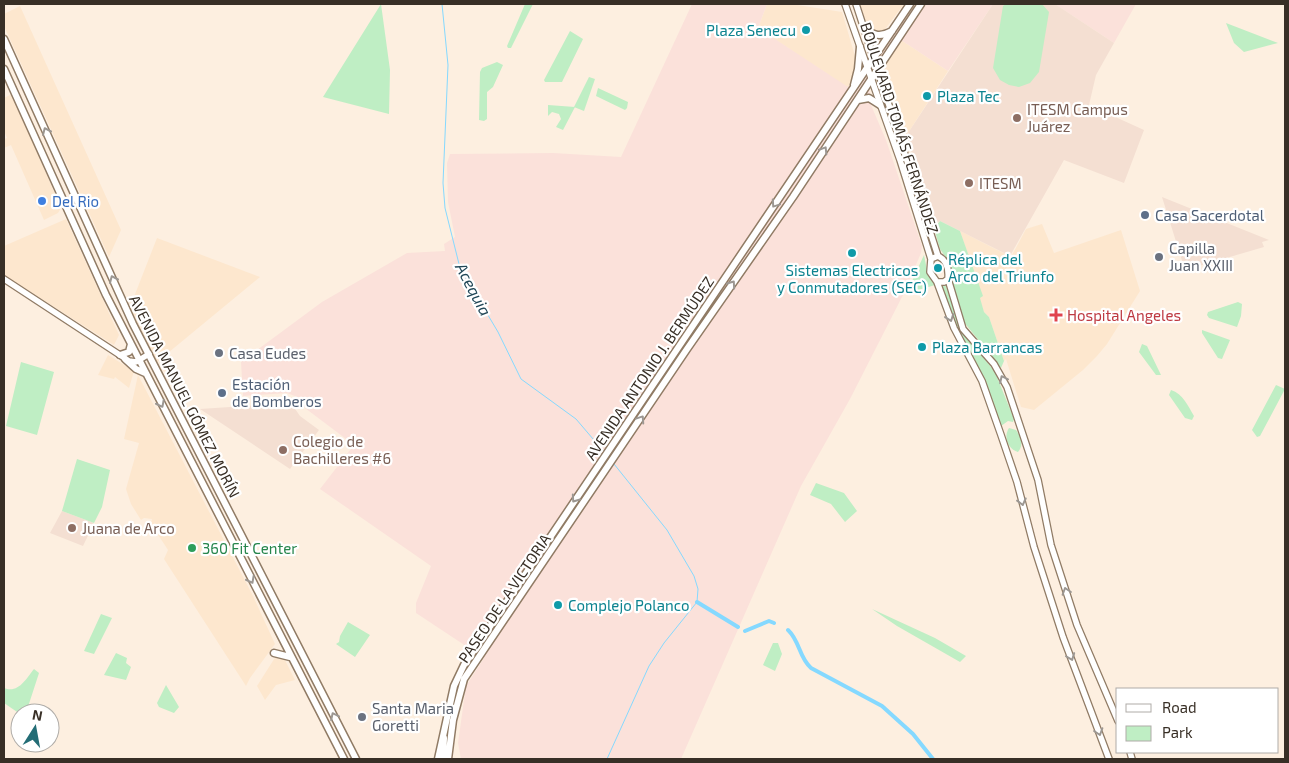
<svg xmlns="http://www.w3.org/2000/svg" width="1289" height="763" font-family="'Exo 2',sans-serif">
<rect width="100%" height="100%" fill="#fdefe0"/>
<!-- built -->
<path fill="#fde7ce" d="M767,4H791L842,12L855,56L854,79L848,88L758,28Z
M860,4H904L883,32H874L865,20Z
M20,6L121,230L109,257L4,26V14Z
M901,40L948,71L906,136L882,67Z
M12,94L61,208L58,213L44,220L11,145L4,148V139L7,138L4,131V98Z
M66,219L119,335L114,345L4,275V246Z
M1042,224L1054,253L1121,230L1140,291L1107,344L1097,356L1083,370L1034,410L1021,407L1006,359L1004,361L989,317L984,312L979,298L982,296L960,231L1011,257L1026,229Z
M157,238L260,277L157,362L130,307Z
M108,355L134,371L129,388L115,377L114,379L98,375Z
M138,375L253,596L275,644L250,678L246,686L164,559L168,550L151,524L152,519L144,518L141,520L131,504L126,489L139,443L124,439Z
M276,656H283L295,680L276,685L265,700L257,686Z"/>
<!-- industrial -->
<path fill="#fbe1da" d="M692,4H767L758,28L848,87L905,4H993L948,71L901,40L869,88L871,105L886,140L922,246L921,253L904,293L850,399L801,486L681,759H461L458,743L466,686L484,658L416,613V603L431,566L320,489L354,445L305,408L300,398L287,393L243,396L241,362L322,302L407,253L445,251L444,244L455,237L448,202L447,163L450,154L553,153L621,157Z
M1055,4H1136L1114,43Z"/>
<!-- education -->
<path fill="#f4dfd2" d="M993,4H1055L1114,43L1096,75L1089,105L1144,130L1124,183L1064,160L1010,256L940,221L936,225L906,136Z
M1162,197L1269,240L1262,242L1264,247L1185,270Z
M291,403L300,416L319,430L290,469L200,409Z
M62,511L94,523L83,546L50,533Z"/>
<!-- green -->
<path fill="#bfeec4" d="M381,4L390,70L389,114L323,97Z
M525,4H533L511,48H508L507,46Z
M1006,4H1042L1049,12L1039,72L1030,83L1019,87L1009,85L1000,80L993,68L1003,6Z
M1226,23L1278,43L1244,52L1234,43Z
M570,31L583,39L562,82H545L544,80Z
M497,62L503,65L493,87L487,92V119L484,121L479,120L480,72L482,68Z
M589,77L595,79L584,111L574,107Z
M598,88L628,102L627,108L625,110L596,96Z
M548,105L575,107L563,130L556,127L561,119L559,114L552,112L548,116Z
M940,221L960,231L983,296L980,298L984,312L989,317L1004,361L1001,368L963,321L951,284V265L940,249L934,228Z
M924,255L928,275L935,285L906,294Z
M945,284L962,331L995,372L1014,419L1013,422L1008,421L1001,426L956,328L941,285Z
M1238,302L1242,304L1241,316L1237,327L1209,318L1207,315L1208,312Z
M1202,330L1230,340L1222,359L1218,358L1202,333Z
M1142,344L1147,346L1161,375H1156L1139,352Z
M21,362L54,372L37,435L6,426Z
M1276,385L1285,389L1260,436L1257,437L1252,430Z
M1171,390C1183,394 1188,406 1194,416L1192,420L1185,418L1169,395Z
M1009,428L1016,430C1021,437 1024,445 1018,452C1008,449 1003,437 1009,428Z
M77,459L110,470L102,507L94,523L62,511Z
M816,483L844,493L857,511L845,522L831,504L810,495Z
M872,609L935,638L966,656L960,662L897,626Z
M101,614L112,618L94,654L84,651Z
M348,622L370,635L355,657L336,644L339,642L340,636Z
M773,643H778L782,654L775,671L763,665Z
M116,653L127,658L126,663L131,667L126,680L104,675Z
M34,669L39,673L26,713L20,714L4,703V688C18,694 26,679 34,669Z
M166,685L179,707L174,713L159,707L157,703Z"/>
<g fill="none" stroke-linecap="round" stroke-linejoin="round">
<!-- stream -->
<path stroke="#85d9ff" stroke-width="1" d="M442,4L448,65L443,183L445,208L460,268L498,332L521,379L576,419L605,453
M607,759L649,666L664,643L697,602L698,589L694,576L667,530L614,464"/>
<!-- canal -->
<path stroke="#85d9ff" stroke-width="4" d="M697,602L738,627
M788,630C800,641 799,658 811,668L882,706L913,734L933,759
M745,631L769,621L774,623"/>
<!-- secondary casing -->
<g stroke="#907b65" stroke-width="8">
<path id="secondary" d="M845,4L900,160L931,259
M856,4L938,256
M938,256C947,260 949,269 948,279L944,282H937L930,272L931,259Z
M4,279L129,361L136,362L149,354
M948,279L963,329L994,364L1007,387L1038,480L1051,545L1077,625L1118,721
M937,282L954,328L982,381L1001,435L1017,482L1034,547L1063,637L1109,759
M1130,752L1132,759"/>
</g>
<!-- primary casing -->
<g stroke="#907b65" stroke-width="9">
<path id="primary" d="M864,29C874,36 881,37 892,31
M4,39L133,324L356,759
M4,69L106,295L344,759
M854,85L858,69L860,47
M858,100L869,98L880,105
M120,355L129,352L131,344
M125,359L136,369L145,373
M274,653L290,657
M438,759L454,686L464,665L910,4
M443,759L444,738
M448,759L453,720L464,679L687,349L793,197L921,4"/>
</g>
<!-- secondary -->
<use href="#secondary" stroke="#fff" stroke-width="5.5"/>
<!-- primary -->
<use href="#primary" stroke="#fff" stroke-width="6"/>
</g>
<!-- one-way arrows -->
<defs><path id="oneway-chevron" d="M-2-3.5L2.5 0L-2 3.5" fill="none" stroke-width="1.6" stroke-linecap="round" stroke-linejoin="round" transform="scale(1.25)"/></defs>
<g stroke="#9c9792">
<use href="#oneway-chevron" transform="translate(46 131) rotate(-114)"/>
<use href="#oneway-chevron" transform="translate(824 150) rotate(-58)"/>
<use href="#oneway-chevron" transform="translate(775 204) rotate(124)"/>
<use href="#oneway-chevron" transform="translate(113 279) rotate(-114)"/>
<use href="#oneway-chevron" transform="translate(732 284) rotate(-55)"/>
<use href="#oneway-chevron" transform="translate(950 318) rotate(70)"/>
<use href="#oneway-chevron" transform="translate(1003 379) rotate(-116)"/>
<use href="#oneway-chevron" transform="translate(161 404) rotate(63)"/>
<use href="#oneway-chevron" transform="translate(641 419) rotate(-56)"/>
<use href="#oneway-chevron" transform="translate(575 499) rotate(125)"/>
<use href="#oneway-chevron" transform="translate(1022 502) rotate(76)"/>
<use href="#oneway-chevron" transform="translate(251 580) rotate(62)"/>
<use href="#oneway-chevron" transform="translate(1066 591) rotate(-108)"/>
<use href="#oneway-chevron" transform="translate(1071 657) rotate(69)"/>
<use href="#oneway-chevron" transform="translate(334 716) rotate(-116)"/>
<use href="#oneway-chevron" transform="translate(1099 732) rotate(72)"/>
</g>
<!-- markers -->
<g fill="#0f9aa8" stroke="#fff" stroke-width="2">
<circle cx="806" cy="30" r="5"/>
<circle cx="927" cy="96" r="5"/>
<circle cx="852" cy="253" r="5"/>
<circle cx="938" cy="268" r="5"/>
<circle cx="922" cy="347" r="5"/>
<circle cx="558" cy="605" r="5"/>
</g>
<g fill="#8d6e63" stroke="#fff" stroke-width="2">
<circle cx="1017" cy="118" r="5"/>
<circle cx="969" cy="183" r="5"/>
<circle cx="283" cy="450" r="5"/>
<circle cx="72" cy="528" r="5"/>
</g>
<circle fill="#3f7fe0" stroke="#fff" stroke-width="2" cx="42" cy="201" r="5"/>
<g fill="#5c6f8a" stroke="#fff" stroke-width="2">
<circle cx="1145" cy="215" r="5"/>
<circle cx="222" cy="393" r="5"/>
</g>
<g fill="#6b7280" stroke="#fff" stroke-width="2">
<circle cx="1159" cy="257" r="5"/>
<circle cx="219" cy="353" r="5"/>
<circle cx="362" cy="717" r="5"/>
</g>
<path fill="#e0444e" stroke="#fff" stroke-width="2" d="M1053.5 307.5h5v5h5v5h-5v5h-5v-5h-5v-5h5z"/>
<circle fill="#2e9e5b" stroke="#fff" stroke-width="2" cx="192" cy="548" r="5"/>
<g text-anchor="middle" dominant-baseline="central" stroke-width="4.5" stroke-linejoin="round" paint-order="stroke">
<!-- culture labels -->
<g font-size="15" fill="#0d838f" stroke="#fff" text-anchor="start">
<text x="796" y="30" text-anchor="end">Plaza Senecu</text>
<text x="937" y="96">Plaza Tec</text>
<text x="948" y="259">Réplica del<tspan x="948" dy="17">Arco del Triunfo</tspan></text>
<text x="852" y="270" text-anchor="middle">Sistemas Electricos<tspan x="852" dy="17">y Conmutadores (SEC)</tspan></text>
<text x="932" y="347">Plaza Barrancas</text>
<text x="568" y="605">Complejo Polanco</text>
</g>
<!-- education labels -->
<g font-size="15" fill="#785e54" stroke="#fff" text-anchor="start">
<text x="1027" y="109">ITESM Campus<tspan x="1027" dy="17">Juárez</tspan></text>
<text x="979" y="183">ITESM</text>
<text x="293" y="441">Colegio de<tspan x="293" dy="17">Bachilleres #6</tspan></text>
<text x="82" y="528">Juana de Arco</text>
</g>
<!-- street labels -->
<g font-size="15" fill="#382f26" stroke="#fff">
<text transform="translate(900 128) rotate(72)">BOULEVARD TOMÁS FERNÁNDEZ</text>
<text transform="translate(649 368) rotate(-56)">AVENIDA ANTONIO J. BERMÚDEZ</text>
<text transform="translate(185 396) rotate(63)">AVENIDA MANUEL GÓMEZ MORÍN</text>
<text transform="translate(504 598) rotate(-56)">PASEO DE LA VICTORIA</text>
</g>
<!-- shop labels -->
<g font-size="15" fill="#366cbe" stroke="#fff" text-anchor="start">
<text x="52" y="201">Del Rio</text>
</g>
<!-- service labels -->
<g font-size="15" fill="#4e5e75" stroke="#fff" text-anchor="start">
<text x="1155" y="215">Casa Sacerdotal</text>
<text x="232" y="384">Estación<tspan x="232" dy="17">de Bomberos</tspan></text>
</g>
<!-- worship labels -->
<g font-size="15" fill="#5b616d" stroke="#fff" text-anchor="start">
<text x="1169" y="248">Capilla<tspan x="1169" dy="17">Juan XXIII</tspan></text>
<text x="229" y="353">Casa Eudes</text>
<text x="372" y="708">Santa Maria<tspan x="372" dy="17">Goretti</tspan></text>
</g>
<!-- health labels -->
<g font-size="15" fill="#be3a42" stroke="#fff" text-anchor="start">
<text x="1067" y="315">Hospital Angeles</text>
</g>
<!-- leisure labels -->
<g font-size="15" fill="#27864d" stroke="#fff" text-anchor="start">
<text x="202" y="548">360 Fit Center</text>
</g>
<!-- water labels -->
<g font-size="16" font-style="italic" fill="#214757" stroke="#fff">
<text transform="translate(474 289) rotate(62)">Acequia</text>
</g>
</g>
<!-- border -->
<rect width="1289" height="763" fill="none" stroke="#382f26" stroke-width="10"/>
<!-- legend -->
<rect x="1116" y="688" width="162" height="65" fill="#ffffff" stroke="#afaca8"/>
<rect x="1126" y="704" width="25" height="8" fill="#ffffff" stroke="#afaca8"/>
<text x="1162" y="713" font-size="15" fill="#382f26">Road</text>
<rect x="1126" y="726" width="25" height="15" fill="#bfeec4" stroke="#afaca8"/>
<text x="1162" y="738" font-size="15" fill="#382f26">Park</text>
<!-- north arrow -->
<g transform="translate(35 728) rotate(11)"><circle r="24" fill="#ffffff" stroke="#afaca8"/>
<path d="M0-4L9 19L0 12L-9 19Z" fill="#236d76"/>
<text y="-8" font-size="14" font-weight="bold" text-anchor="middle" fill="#382f26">N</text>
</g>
</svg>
